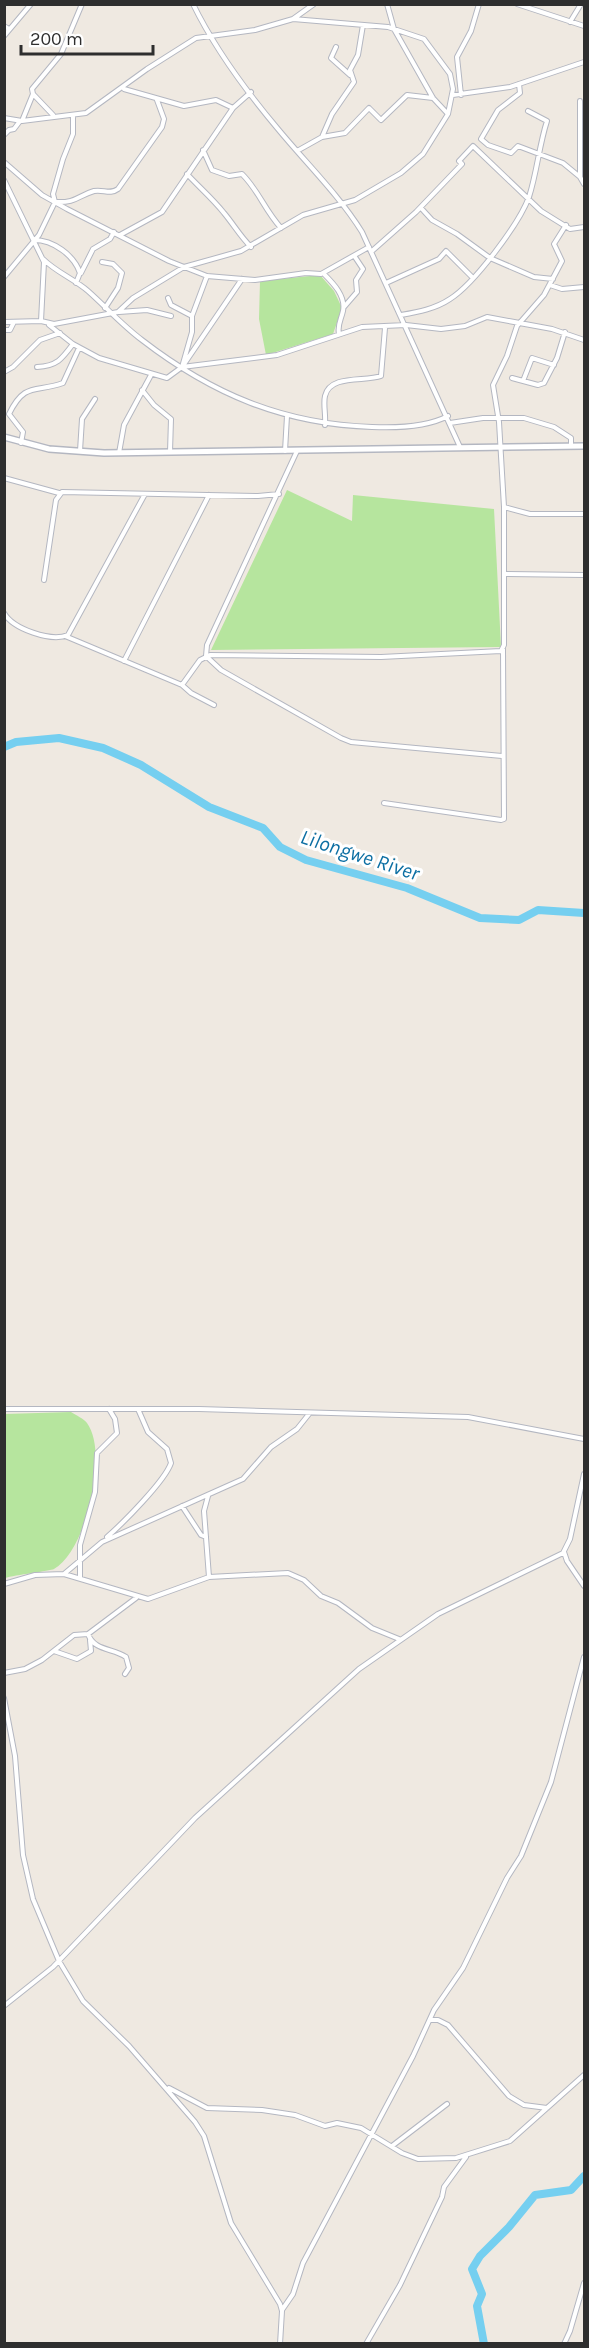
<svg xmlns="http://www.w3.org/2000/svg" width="589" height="2348" font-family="Karla,sans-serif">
<rect width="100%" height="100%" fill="#efe9e1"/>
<!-- green -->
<path fill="#b6e59e" d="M320,275L334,291L342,308L333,334L266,355L259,319L260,281Z
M287,490L352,521L353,495L494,509L501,647L211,650Z
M71,1412C76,1415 84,1419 87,1423C109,1453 87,1550 54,1569C50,1571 15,1575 5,1578V1414Z"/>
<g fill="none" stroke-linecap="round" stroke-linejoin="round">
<!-- river -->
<path stroke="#75cff0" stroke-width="8" d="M4,747L16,742L59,738L103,748L141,765L209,807L263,828L280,847L306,860L407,888L480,918L519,920L538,910L584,913
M484,2344L477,2306L482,2294L472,2269L480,2256L509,2227L535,2195L571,2190L584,2176"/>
<!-- street casing -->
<g stroke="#b4b7c1" stroke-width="6">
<path id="street" d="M193,4C215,49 246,91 278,129C306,163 339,195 362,232L460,447
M387,4L394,29L433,98L447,113
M517,4L584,26
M570,22L581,4
M4,26L9,29
M4,36L31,4
M336,47L331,58L350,75
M519,84L520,93L498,110L481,139L488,145L511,153L518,146L563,163L580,177
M124,89L184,106L216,100L233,108
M453,95L510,87L584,62
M461,95L457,57L471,31L479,4
M580,101V177L584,184
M53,115L33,94L32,89L61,54L82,4
M4,118L22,121L86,113L147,69L196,38L255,30L293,19L314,4
M22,121L33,94
M4,135L9,130L14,129L20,121
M322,137L345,133L369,108L381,120L407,95L433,98
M203,150L212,170L229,176L242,174C259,191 264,209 281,228
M297,151L322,137L332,114L354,82L350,70L358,55L363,25
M4,162L42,195L67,209L169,261L207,276L255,280L306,273L321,274L369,247
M187,174C199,187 213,199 224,213C234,225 240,236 251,247
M4,180L44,262L41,321
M55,202C77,203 77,196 94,191C103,189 110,195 118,189L162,127L164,119L157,100
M421,208L432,220L457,234L490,258L534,277L553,279
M120,235L162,212L233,108L251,92
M34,240C53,240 74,255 80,273L76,283
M372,251L416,212L462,164L459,161L473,146L541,211L570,229L584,227
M43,259C56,272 74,279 88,291C106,307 122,325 142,340C212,394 283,424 372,427C395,428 427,427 448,416
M102,262L113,264L122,273L118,288L105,308
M81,273L93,249L110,239L114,232
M324,274C333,283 346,296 343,311C341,320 337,325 339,334
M207,276L192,316V332L182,367L277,355L362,327L406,325L441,329L465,326L487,317L552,329L584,340
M4,277L39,235L55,202L53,194L63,159L73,134V115
M386,283L439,259L446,251L473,278
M550,285L562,289L584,287
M168,298L171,305L192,316
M344,307L357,292L356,280L363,269L355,257
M119,312L147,310L171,316
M401,315C418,312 435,309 450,299C474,284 519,224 529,197C537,172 539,146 547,121L528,111
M4,322L41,321L54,324L118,312L133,298L184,267L241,251L303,215L355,200L401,173L423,154L448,114L453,89L450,74L424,39L388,27L293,19
M49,325L73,344L99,358L167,378L182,367L242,279
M4,330H10L14,322
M37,367C57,366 62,359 73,344
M4,372L13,367L40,340L60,333
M512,378L538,385L544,383L557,358L565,332
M523,381L532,358L554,365
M142,390L154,405L171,419L170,452
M450,423L483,418H524L554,427L571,438V446
M325,425C326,415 323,404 325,396C330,374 365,382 381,376L385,328
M21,443L23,432L9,414C25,381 36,393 63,383L79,348
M80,451L82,419L95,399
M285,451L287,416
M297,451L207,645L206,656L221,670L341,738L351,742L502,756
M119,453L124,425L151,375
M4,478L59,493
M504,507L530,514H584
M504,574L584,575
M44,580L56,500L62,492L258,496L279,494
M4,613C13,629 51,642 68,635L145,494
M65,636L182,685L191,693L214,705
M124,661L209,495
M182,685L200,660L210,655L381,657L501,651L504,645V507L499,422L493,385L507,356L517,326L544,295L562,261L554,244L566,225
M384,803L501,820L504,819L503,649
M4,1409H199L468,1417L584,1439
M208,1496L204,1511L209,1577
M182,1506L201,1535L206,1537
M107,1537C122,1524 165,1481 171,1463L167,1449L148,1432L138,1409
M564,1552L567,1561L584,1586
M64,1574L148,1599L209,1577L288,1573L304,1580L321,1596L338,1603L372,1628L399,1639
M80,1578V1545L95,1492L97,1453L117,1433L115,1419L109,1409
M4,1584L35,1575L64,1574L102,1542L243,1479L271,1447L297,1429L309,1414
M88,1634C94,1651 113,1648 126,1657L129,1668L125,1674
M54,1651L77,1659L91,1651L90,1640
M4,1673L25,1669L42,1660L74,1635L88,1634L136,1598
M4,1698L15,1756L23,1855L33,1899L59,1961L83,2001L129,2046L195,2122L204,2136L231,2223L280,2304L282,2311L280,2344
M4,2006L53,1967L195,1818L359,1669L438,1614L563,1553L570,1539L584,1474
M430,2020H438L448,2025L509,2096L524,2105L547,2108
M169,2088L207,2108L262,2110L295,2115L325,2126L337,2123L361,2128L402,2153L418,2159L456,2158L510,2141L584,2075
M392,2146L447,2104
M282,2310L293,2294L303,2263L413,2056L434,2010L463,1968L507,1878L521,1856L551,1782L584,1657
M366,2344L400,2285L442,2197L444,2187L466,2157
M564,2344L570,2331L584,2283"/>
</g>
<!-- secondary casing -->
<g stroke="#b4b7c1" stroke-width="8">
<path id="secondary" d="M4,437L49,449L104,453L584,446"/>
</g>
<!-- street -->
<use href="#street" stroke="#fff" stroke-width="4"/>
<!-- secondary -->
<use href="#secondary" stroke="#fff" stroke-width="5"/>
</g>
<g text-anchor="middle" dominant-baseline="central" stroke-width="6" stroke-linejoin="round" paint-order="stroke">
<!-- water labels -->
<g font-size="21" font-style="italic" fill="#0d6fa3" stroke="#fff">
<text transform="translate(360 855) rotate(18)">Lilongwe River</text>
</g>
</g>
<!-- border -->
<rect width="589" height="2348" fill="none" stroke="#2e2e2e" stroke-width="12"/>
<!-- scale -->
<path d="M21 45v9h132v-9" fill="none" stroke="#2e2e2e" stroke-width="3"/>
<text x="30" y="45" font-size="18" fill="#2e2e2e" stroke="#ffffff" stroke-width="4.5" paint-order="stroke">200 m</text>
</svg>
